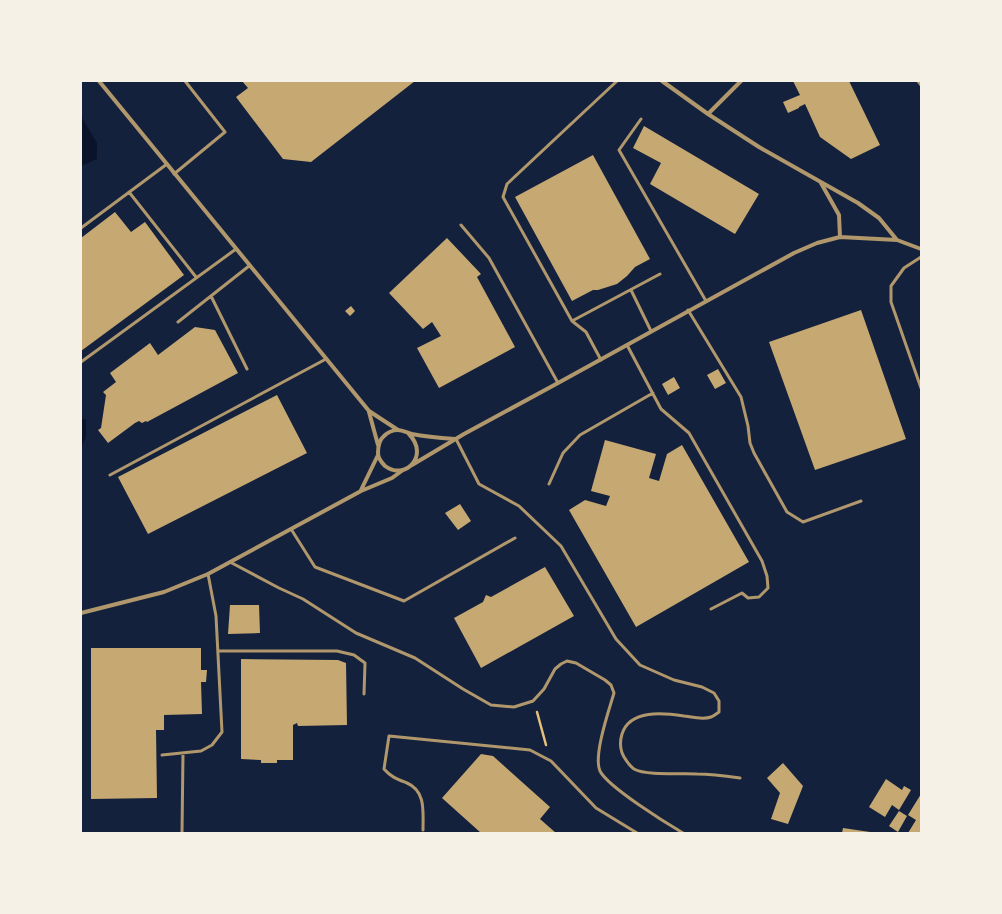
<svg xmlns="http://www.w3.org/2000/svg" width="1002" height="914" font-family="Mulish,sans-serif">
<rect width="100%" height="100%" fill="#14213d"/>
<!-- water -->
<path fill="#0b132b" d="M81,116L97,143V159L81,166Z
M81,418L86,420V437L81,448Z"/>
<!-- building -->
<path fill="#c6a872" d="M242,81H415L311,162L283,159L236,97L248,88Z
M793,81H849L880,145L851,159L820,137L805,104L799,107V108L788,113L783,102L800,95Z
M644,126L759,194L735,234L650,184L661,163L633,148Z
M593,155L650,259L635,267L627,276L617,284L598,290H593L572,301L515,197Z
M115,212L131,232L145,222L184,275L81,351V238Z
M447,238L481,274L477,277L515,347L439,388L417,348L441,336L432,322L423,329L389,293Z
M351,306L355,311L350,316L345,311Z
M861,310L906,439L815,470L769,342Z
M195,327L215,330L238,373L147,422L146,421L142,423L139,421L135,423L108,443L98,430L101,428L106,395L103,392L116,382L110,373L150,343L158,355Z
M718,369L726,383L715,389L707,375Z
M674,377L680,388L668,395L662,384Z
M277,395L307,453L148,534L118,477Z
M605,440L656,454L649,478L659,481L667,454L682,445L749,562L636,627L569,510L585,500L606,506L610,496L591,491Z
M460,504L471,521L458,530L445,513Z
M545,567L574,616L481,668L454,618L483,602L486,595L491,597Z
M230,605H259L260,633L228,634Z
M91,648H201V670H207L206,682H201L202,714L164,715V730H156L157,798L91,799Z
M241,659L338,660L346,663L347,725L298,726L297,723L293,725V760H277V763H261V760L241,759Z
M481,754L493,756L550,807L540,819L556,833H481L442,798Z
M783,763L803,786L788,824L771,819L780,793L767,778Z
M886,779L902,790L904,786L911,790L899,810L892,805L885,817L869,807Z
M921,794V833H908L916,820L908,815Z
M899,811L907,816L898,832L889,826Z
M843,828L870,832V833H842Z"/>
<g fill="none" stroke-linecap="round" stroke-linejoin="round">
<!-- path -->
<path stroke="#e5c07b" stroke-width="2.5" d="M537,712L546,745"/>
<!-- service -->
<path stroke="#b1986c" stroke-width="3" d="M918,81L921,85
M641,119L619,150L706,301
M174,174L225,132L185,81
M129,192L196,277
M461,225L489,258L558,383
M81,228L167,164
M921,257L904,268L891,286V302L921,388
M631,290L651,331
M211,296L247,369
M688,310L741,397L748,426L750,443L754,453L787,512L803,522L861,501
M572,321L660,274
M178,322L249,266
M627,345L661,409L689,433L762,561L767,576L768,588L759,597L748,598L742,593L711,609
M601,360L586,332L572,321L503,197L507,184L617,81
M81,362L236,249
M456,439L479,484L519,506L561,546L616,639L640,665L674,680L702,687L714,693L719,701V712C716,714 714,716 711,717C703,720 692,717 684,716C664,713 630,709 622,734C619,744 620,752 626,760C628,763 631,767 634,769C646,776 682,773 697,774C712,774 726,776 740,778
M110,475L326,359
M549,484L563,453L580,435L653,393
M291,529L315,567L404,601L515,538
M230,562L279,588L303,599L356,633L415,658L463,689L491,705L514,707L533,701L544,689L555,669L561,664L567,661L576,663L605,680L611,685L614,693C609,710 593,756 600,771C608,787 666,823 683,833
M218,651H337L354,655L365,663L364,694
M162,755L201,751L212,745L222,732L216,616L208,574
M423,830C423,812 426,791 407,783C397,779 391,777 384,769L389,736L530,750L551,761L596,808L637,833
M182,833L183,753"/>
<!-- minor -->
<path stroke="#b1986c" stroke-width="4" d="M99,81L369,411L398,430
M662,81L708,114L759,147L858,203L879,218L897,240
M708,114L741,81
M821,183L839,215L840,237
M369,412L378,445
M409,434C430,456 405,481 385,466C381,462 378,458 378,453C378,446 379,440 384,436C387,433 393,430 398,430C402,430 408,433 412,434C427,437 441,438 455,439
M412,465L464,434L558,383L794,253L817,243L840,237L897,240L921,249
M361,490L378,455
M81,613L164,592L208,574L361,491L392,478L403,470"/>
</g>
<!-- border -->
<rect width="1002" height="914" fill="none" stroke="#f6f1e7" stroke-width="164"/>
</svg>
